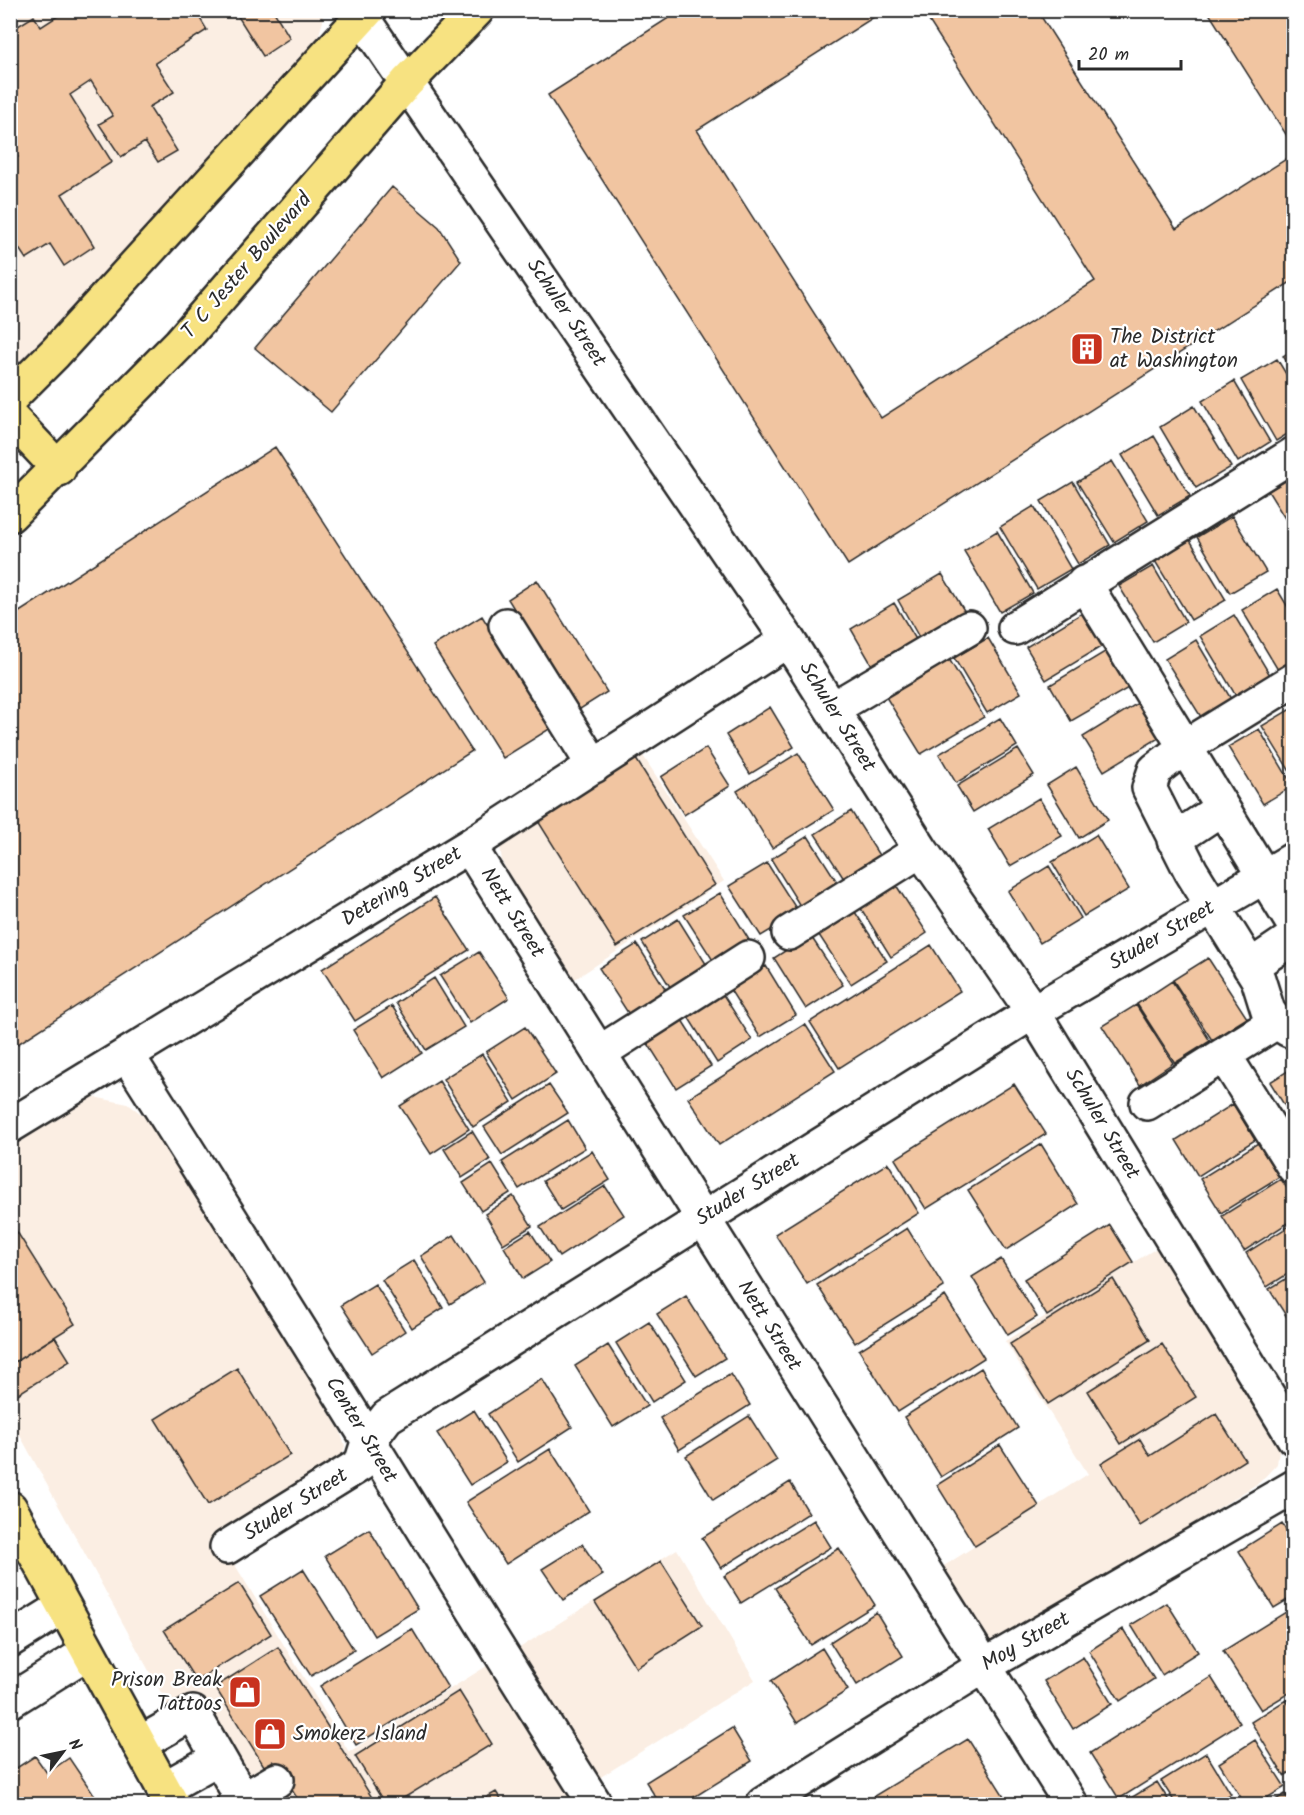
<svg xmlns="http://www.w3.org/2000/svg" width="1304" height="1815" font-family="Kalam,sans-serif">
<rect width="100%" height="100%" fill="#fff"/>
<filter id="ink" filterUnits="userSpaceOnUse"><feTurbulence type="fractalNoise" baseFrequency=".0167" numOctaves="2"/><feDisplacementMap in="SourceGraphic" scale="12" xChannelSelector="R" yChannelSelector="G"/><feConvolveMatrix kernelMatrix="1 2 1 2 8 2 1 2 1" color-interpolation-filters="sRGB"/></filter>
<g filter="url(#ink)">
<!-- built -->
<path fill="#fbeee3" d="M11,11H322L323,21L318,38L224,148L11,375Z
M640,751L724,881L572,981L502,862L500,844Z
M84,1095L128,1104L151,1121L340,1430L345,1446L340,1462L218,1537L349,1752L490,1664L578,1804H222L11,1419V1137Z
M1160,1246L1276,1433L1279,1451L1277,1464L1260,1482L1014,1637L1003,1642L977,1638L936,1571L1088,1474L1005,1341Z
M677,1549L755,1680L596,1780L513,1652Z"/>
<!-- building -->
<path fill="#f1c5a1" stroke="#2b2b2b" stroke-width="1.5" d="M67,10H195L207,30L155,63L174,92L149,107L177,151L158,162L145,142L121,157L99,124L113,116L91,81L70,95L112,162L62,194L94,246L64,266L50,244L26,259L10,235V161L18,157L10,145V31L34,16L41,27Z
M234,10H273L290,38L263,56Z
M681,10H885L697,130L881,418L1095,281L922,10H1037L1176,229L1294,154V280L848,565L548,95Z
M1207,10H1290L1294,16V147Z
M392,187L439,227L461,261L331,412L255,348Z
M1294,349V373L1283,356Z
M1277,359L1294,387V430L1276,441L1241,380Z
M1234,381L1270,442L1238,462L1202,401Z
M1194,406L1231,467L1196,488L1160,427Z
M1154,436L1190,496L1158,515L1122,455Z
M275,447L472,751L10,1049V618Z
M1112,461L1148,521L1114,542L1077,482Z
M1294,476V533L1268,491Z
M1073,482L1110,545L1078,564L1041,501Z
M1034,506L1071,569L1037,589L1000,527Z
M1232,516L1266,572L1230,593L1197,537Z
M997,531L1033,593L1000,612L964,551Z
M1190,540L1226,600L1191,620L1155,561Z
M1153,566L1186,622L1153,642L1119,586Z
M942,574L965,612L920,639L898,600Z
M537,580L607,692L577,711L508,599Z
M1277,589L1294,617V661L1278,670L1242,610Z
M894,603L917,641L873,667L851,629Z
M1084,612L1104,645L1046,680L1026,647Z
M1234,615L1270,675L1236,696L1200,636Z
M482,616L551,728L503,758L433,646Z
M988,638L1021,693L987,713L954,658Z
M1196,640L1231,699L1201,717L1165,659Z
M1108,650L1130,687L1071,721L1050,685Z
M949,659L984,717L921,754L886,697Z
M1141,701L1162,736L1104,771L1083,737Z
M770,707L794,747L750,774L726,735Z
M1294,707V778L1262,726Z
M1000,718L1017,746L956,783L939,754Z
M1259,729L1293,786L1263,804L1228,747Z
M706,748L730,786L684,815L661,777Z
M1018,749L1034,775L973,812L957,786Z
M798,753L834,810L772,848L737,791Z
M636,759L715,885L617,947L538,821Z
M1076,767L1108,820L1079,838L1047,785Z
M1039,798L1062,836L1010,866L988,829Z
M851,811L882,860L846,882L815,834Z
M1096,835L1129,889L1084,916L1052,862Z
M808,836L839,885L802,909L771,859Z
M767,863L799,913L761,936L729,886Z
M1049,866L1081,918L1040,943L1008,891Z
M896,885L927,933L891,957L860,907Z
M720,893L751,943L716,965L684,915Z
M435,897L469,950L355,1021L322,969Z
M853,909L887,961L851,984L817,932Z
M678,919L708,967L672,990L642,942Z
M810,935L843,985L806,1009L774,958Z
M637,944L668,993L630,1016L599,968Z
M931,945L960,991L839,1068L810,1022Z
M479,952L509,998L470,1023L440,976Z
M1208,958L1247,1018L1212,1040L1173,980Z
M766,966L796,1015L760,1037L729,988Z
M434,978L464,1027L426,1050L396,1003Z
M1172,981L1210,1041L1175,1063L1137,1004Z
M722,993L752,1040L717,1063L687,1015Z
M1136,1005L1173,1063L1140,1085L1102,1026Z
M392,1006L422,1053L383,1078L353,1030Z
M682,1020L711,1066L676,1088L647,1042Z
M805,1024L835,1071L719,1145L688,1098Z
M525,1027L556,1074L516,1100L486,1052Z
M482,1054L512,1102L473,1127L443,1079Z
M1294,1067V1114L1291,1116L1270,1082Z
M439,1081L469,1129L431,1154L400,1106Z
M1014,1084L1046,1134L926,1209L895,1159Z
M549,1085L568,1113L502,1155L484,1127Z
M1233,1104L1255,1140L1198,1176L1176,1140Z
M568,1120L585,1148L519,1189L502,1162Z
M472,1131L490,1160L462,1178L444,1149Z
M1258,1143L1279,1177L1221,1213L1200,1179Z
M1041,1144L1078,1204L1006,1250L968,1190Z
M592,1151L610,1180L561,1210L543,1181Z
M888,1163L919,1213L807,1284L775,1234Z
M492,1164L510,1193L481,1211L463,1183Z
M1281,1179L1294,1199V1219L1244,1251L1222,1216Z
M605,1186L624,1215L559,1257L540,1227Z
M513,1196L532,1226L503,1244L485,1214Z
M1294,1223V1270L1267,1287L1246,1253Z
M12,1224L75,1324L10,1365V1225Z
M1110,1225L1133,1262L1047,1316L1024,1279Z
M907,1228L944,1287L855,1343L817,1285Z
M530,1231L550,1262L523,1279L504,1247Z
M454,1235L484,1282L450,1304L421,1256Z
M1001,1259L1037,1317L1008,1335L972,1277Z
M414,1260L443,1308L412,1328L382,1280Z
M1294,1274V1320L1290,1322L1269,1289Z
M1113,1279L1150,1340L1048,1404L1010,1344Z
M375,1284L405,1331L372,1353L341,1305Z
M686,1296L725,1358L696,1376L657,1314Z
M945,1296L984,1358L898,1412L859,1350Z
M649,1322L686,1380L652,1402L616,1343Z
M55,1337L70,1361L18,1394L10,1381V1365Z
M1162,1344L1196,1397L1121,1444L1088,1391Z
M608,1345L647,1406L613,1427L575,1366Z
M237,1368L290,1455L208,1505L155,1419Z
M981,1368L1018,1428L941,1477L904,1417Z
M731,1374L750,1405L679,1450L660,1418Z
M542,1379L572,1427L518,1462L488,1414Z
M474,1410L507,1462L470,1485L437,1433Z
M1216,1414L1245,1460L1140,1526L1101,1463L1140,1439L1150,1456Z
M749,1416L777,1460L713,1500L686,1456Z
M1000,1445L1039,1506L975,1546L937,1485Z
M550,1449L589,1511L506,1564L466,1502Z
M790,1482L809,1513L721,1568L702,1538Z
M814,1520L831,1547L741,1603L724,1576Z
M1282,1524L1294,1542V1596L1274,1608L1239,1551Z
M369,1529L418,1609L374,1636L325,1556Z
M582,1544L603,1575L563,1600L542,1569Z
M839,1548L875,1605L811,1645L775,1588Z
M661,1561L702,1626L636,1668L595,1602Z
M303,1569L354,1650L311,1676L260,1596Z
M239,1583L271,1634L196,1681L164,1630Z
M1167,1603L1198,1652L1162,1675L1131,1625Z
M1294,1607V1690L1261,1710L1223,1651Z
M876,1612L903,1656L857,1685L830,1642Z
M412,1629L448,1688L356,1745L320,1686Z
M1123,1629L1154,1679L1120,1701L1089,1651Z
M278,1647L376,1804H301L273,1761L264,1766L215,1687Z
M822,1648L848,1690L797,1723L771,1681Z
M1083,1657L1112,1704L1073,1729L1044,1681Z
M1211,1677L1240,1723L1119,1799L1090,1753Z
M459,1691L492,1744L394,1804H385L355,1756Z
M1286,1700L1294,1712V1770L1284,1776L1251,1722Z
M732,1728L752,1761L683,1804H660L646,1782Z
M968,1739L1009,1804H861Z
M1255,1740L1285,1787L1257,1804H1245L1219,1763Z
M1206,1753L1231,1794L1214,1804H1176L1161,1781Z
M35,1756L47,1773L69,1758L100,1804H10V1763L15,1769Z
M1157,1782L1171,1804H1121Z
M496,1792L504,1804H475Z
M1285,1794L1292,1804H1269Z"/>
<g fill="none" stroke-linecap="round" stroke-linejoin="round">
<!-- minor casing -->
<g stroke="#2b2b2b" stroke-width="38">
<path id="minor" d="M357,10L788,640L921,850L1033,1012L1294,1438
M1084,583L1185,747L1294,680
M506,625L594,766
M1015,628L1294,454
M832,709L969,628
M1174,840L1222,808
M469,846L1071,1804
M1294,925L1185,747L1155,770L1149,788L1191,871L1258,979L1268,1011L1276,1022L1289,1030L1294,1029
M789,933L921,850
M1250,967L1294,937
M599,1053L748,958
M127,1055C286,1303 438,1555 595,1804
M1224,1055L1294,1167
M1147,1103L1276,1022
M10,1126L469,846L788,640
M227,1547L361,1464L368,1442L387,1417L1033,1012L1294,859
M10,1640L63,1607
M10,1701L88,1652
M139,1744L193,1713L243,1800L234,1804
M163,1789L218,1758
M243,1800L277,1780
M763,1804L984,1666L1294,1487"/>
</g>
<!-- major casing -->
<g stroke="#2b2b2b" stroke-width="38">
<path id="major" d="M10,398L55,353L368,10
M10,417L59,469
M10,515L180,343L407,82L477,10
M10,1508L172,1804"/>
</g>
<!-- minor -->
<use href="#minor" stroke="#fff" stroke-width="33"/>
<!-- major -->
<use href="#major" stroke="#f7e281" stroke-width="33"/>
</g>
</g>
<!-- icons -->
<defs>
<g id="building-square" transform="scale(1.725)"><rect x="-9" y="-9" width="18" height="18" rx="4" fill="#c8321e" stroke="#fff"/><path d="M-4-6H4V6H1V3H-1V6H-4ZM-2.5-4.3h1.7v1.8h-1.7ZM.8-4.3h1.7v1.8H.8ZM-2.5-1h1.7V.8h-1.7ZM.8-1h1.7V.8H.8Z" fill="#fff"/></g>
<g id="shop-square" transform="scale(1.725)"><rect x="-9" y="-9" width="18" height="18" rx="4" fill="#c8321e" stroke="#fff"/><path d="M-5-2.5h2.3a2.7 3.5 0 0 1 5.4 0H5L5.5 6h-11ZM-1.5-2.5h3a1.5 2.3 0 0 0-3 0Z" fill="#fff"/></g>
</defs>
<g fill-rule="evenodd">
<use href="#building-square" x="1087" y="349"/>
<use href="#shop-square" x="245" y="1692"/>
<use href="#shop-square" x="270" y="1734"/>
</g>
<g text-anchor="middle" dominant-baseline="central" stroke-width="4.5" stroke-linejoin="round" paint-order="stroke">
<!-- street labels -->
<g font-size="21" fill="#2b2b2b" stroke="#fff">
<text transform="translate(247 266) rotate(-49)">T C Jester Boulevard</text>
<text transform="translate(566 313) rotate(56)">Schuler Street</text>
<text transform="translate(837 717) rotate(58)">Schuler Street</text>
<text transform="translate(402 887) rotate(-31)">Detering Street</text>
<text transform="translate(512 913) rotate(58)">Nett Street</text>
<text transform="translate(1162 936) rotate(-30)">Studer Street</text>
<text transform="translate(1102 1124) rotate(59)">Schuler Street</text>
<text transform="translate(748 1190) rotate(-32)">Studer Street</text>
<text transform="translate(769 1326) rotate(58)">Nett Street</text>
<text transform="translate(361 1430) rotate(59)">Center Street</text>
<text transform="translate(296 1505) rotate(-32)">Studer Street</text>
<text transform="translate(1026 1642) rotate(-30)">Moy Street</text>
</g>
<!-- poi labels -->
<g font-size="21" fill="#2b2b2b" stroke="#fff" text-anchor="start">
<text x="1110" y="337">The District<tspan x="1110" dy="24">at Washington</tspan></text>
<text x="222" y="1680" text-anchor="end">Prison Break<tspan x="222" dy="24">Tattoos</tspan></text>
<text x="293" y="1734">Smokerz Island</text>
</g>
</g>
<!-- margin -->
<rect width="1304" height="1815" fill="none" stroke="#fff" stroke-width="36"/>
<rect x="18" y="18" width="1268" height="1779" fill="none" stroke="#2b2b2b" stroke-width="2" filter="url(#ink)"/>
<!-- north arrow -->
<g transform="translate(63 1752) rotate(58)" stroke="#ffffff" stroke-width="4.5" paint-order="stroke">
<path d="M0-4.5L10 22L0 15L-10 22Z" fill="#2b2b2b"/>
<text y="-9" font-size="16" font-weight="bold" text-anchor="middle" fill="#2b2b2b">N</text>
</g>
<!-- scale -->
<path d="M1079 60v9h102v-9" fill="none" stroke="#2b2b2b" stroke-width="3"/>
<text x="1088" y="60" font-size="18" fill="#2b2b2b" stroke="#ffffff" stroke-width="4.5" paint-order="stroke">20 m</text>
</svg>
